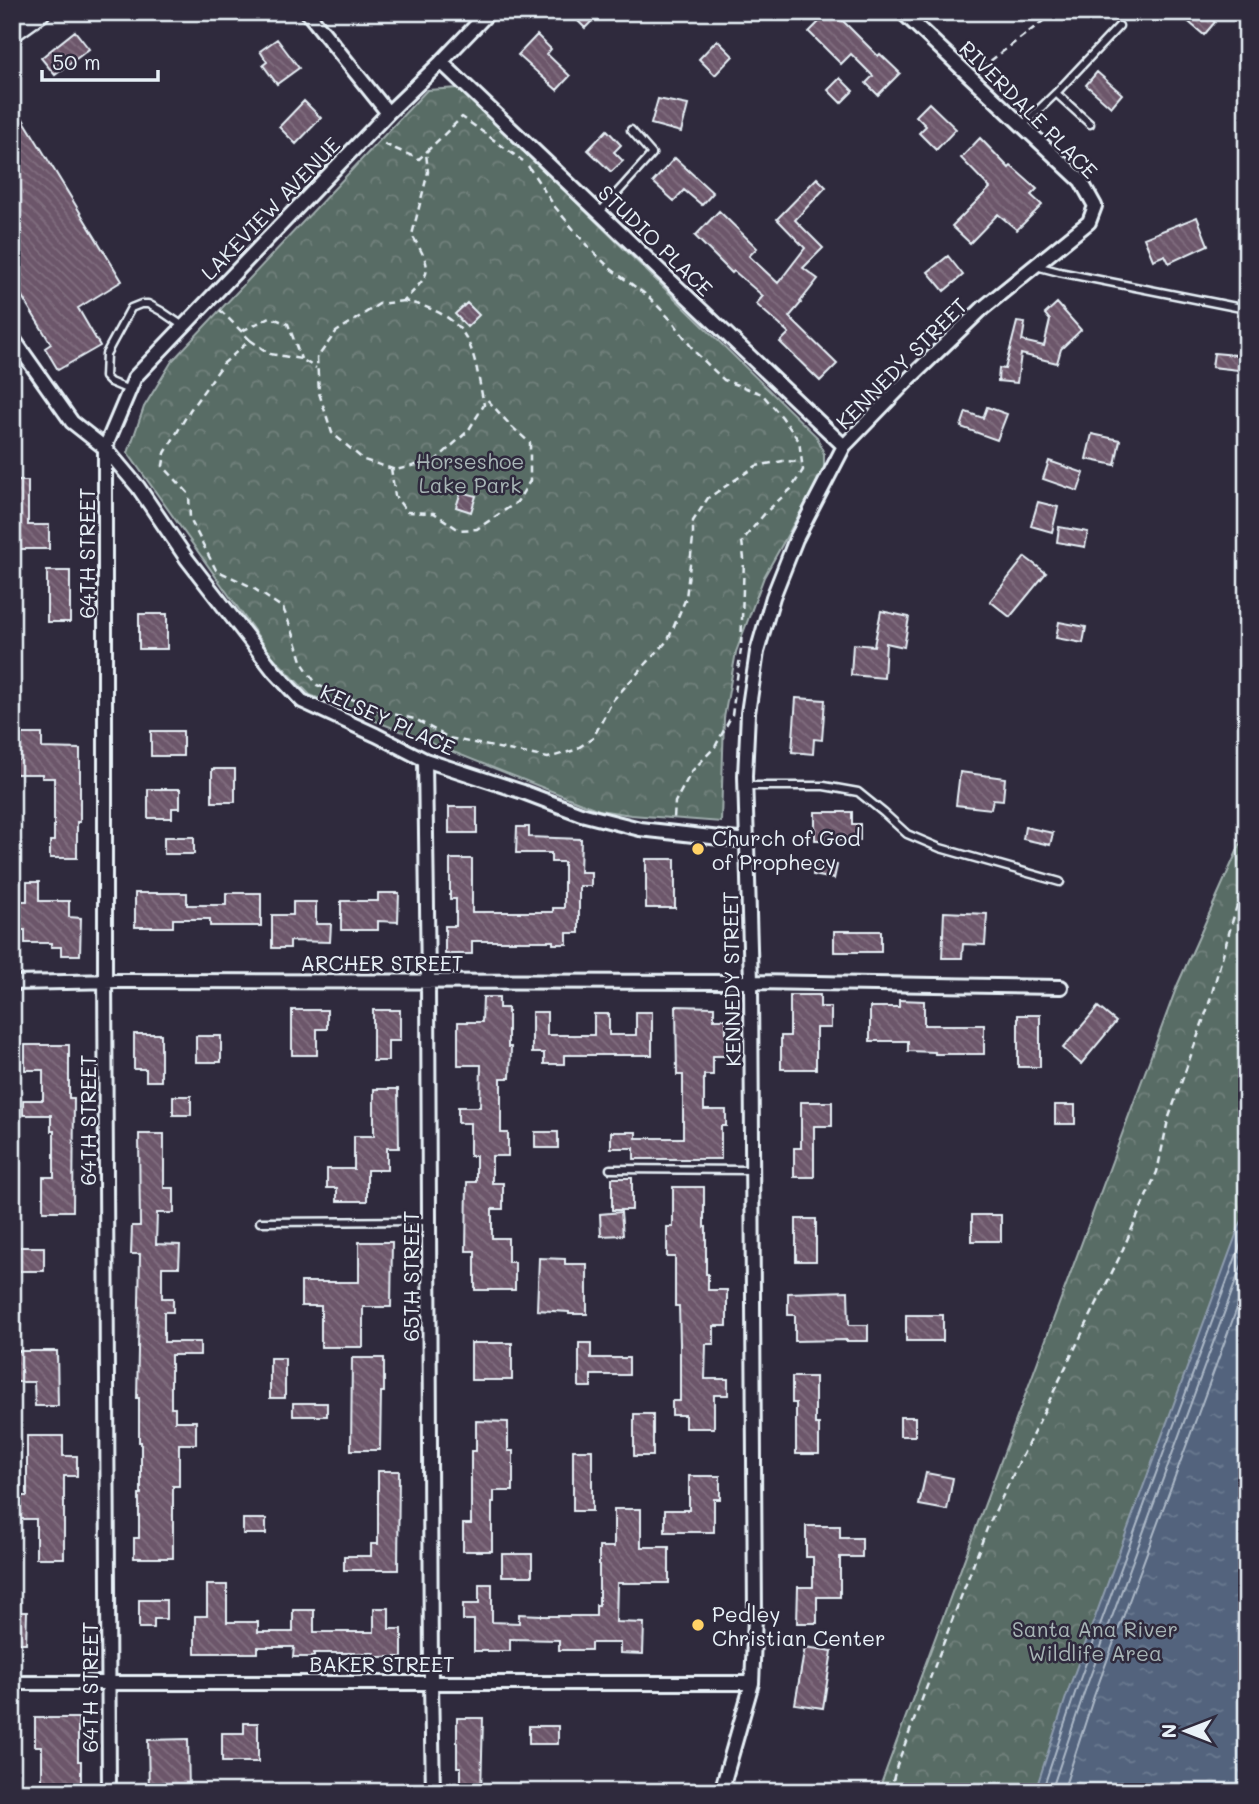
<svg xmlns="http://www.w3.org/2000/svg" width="1259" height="1804" font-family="Mali,sans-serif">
<defs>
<pattern id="park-crowns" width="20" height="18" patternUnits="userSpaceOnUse" patternTransform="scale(1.75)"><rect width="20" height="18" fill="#596c65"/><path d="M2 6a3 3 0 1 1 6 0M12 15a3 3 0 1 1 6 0" fill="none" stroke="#71817c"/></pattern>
<pattern id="water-ripples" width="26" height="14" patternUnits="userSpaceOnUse" patternTransform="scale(1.75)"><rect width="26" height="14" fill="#52637d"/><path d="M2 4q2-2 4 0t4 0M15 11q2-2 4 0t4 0" fill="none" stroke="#6b7a90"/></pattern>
<pattern id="building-back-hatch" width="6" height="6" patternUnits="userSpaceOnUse" patternTransform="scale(1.75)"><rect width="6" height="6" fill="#6c566a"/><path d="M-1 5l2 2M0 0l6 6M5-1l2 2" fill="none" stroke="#816f80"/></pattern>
</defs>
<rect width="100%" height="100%" fill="#2f2a3d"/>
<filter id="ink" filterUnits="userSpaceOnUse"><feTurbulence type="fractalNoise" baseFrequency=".0143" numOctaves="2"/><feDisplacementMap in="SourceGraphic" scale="14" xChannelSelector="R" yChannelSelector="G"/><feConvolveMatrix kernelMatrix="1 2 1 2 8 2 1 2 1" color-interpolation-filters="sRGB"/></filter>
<g filter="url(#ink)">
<!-- park -->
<path fill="url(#park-crowns)" stroke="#a0aeae" stroke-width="2" d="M459,88L817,437L824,454V470L764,577L736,652L724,718L721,822L631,815L599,810L310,695L272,656L128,453L144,407L172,361L427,90Z
M1247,829V1792H878L1177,986Z"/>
<!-- water -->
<path fill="url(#water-ripples)" stroke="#8e9cae" stroke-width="2" d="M1247,1211V1792H1035L1069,1688L1239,1227Z"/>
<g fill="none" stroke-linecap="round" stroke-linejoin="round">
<!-- shore -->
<path stroke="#acb8c7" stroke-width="2" d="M1042,1792L1076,1690L1247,1227
M1051,1792L1084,1693L1247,1251
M1063,1792L1094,1696L1247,1281"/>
</g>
<!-- building -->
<path fill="url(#building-back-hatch)" stroke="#e8f1f8" stroke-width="2" d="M569,12H601L585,28Z
M829,12H834L878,56L880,54L900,73L878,95L866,83L873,76L851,54L841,64L809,32Z
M1177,12H1203L1215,22L1204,35Z
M75,31L89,49L55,75L41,58Z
M537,35L551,49L547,54L570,76L557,90L518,55Z
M277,39L299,68L277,84L263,65L267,62L260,51Z
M717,40L733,56L715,75L699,59Z
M1097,72L1122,94L1111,107L1086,85Z
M840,78L853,91L841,103L828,90Z
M658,99L688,105L681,132L651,124Z
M12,101L122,281L78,308L100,346L58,370L45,348L51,344L12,280Z
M304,101L321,118L296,144L279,127Z
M929,103L956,129L936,150L919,133L926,126L916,116Z
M607,130L621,145L614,152L623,161L611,172L588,150Z
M980,138L1009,168L1011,166L1037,189L1031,195L1042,205L1017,230L998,214L970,243L952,226L990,188L961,158Z
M675,158L713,193L702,205L684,190L674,201L653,182Z
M817,178L826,187L795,220L823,248L803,268L818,279L800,302L801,303L789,317L837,364L820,381L780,342L789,333L756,304L763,296L734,271L732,273L695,236L719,211L757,248L749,256L778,283L805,248L777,219Z
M1197,217L1208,245L1169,263L1165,255L1153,260L1144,238Z
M948,256L963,275L944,291L928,272Z
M467,303L479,315L467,327L455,314Z
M1057,303L1081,330L1061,349L1057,363L1021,354L1017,383L998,381L999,368L1005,369L1017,322L1025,323L1022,341L1044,346L1050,320L1045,314Z
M1214,353L1247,356V371L1212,367Z
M987,407L1007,414L997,440L961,427L966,412L983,418Z
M1092,434L1120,440L1115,465L1086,459Z
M1049,461L1084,473L1078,491L1043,479Z
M12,481H28V525H49V549H12Z
M461,492L476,496L471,512L456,507Z
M1038,502L1058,507L1052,532L1031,526Z
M1059,527L1088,532L1085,547L1057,542Z
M1025,557L1046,573L1010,617L990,601Z
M47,571H70V622H47Z
M881,611L909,617L904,647L886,643L884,678L851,675L853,644L874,646Z
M139,614H167V649H139Z
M1059,622L1086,627L1083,643L1056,638Z
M796,698L825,700L822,740L814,739L813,754L792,752Z
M151,731H183V756H151Z
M18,734H42V748L80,749V822H77V858H50V841H54V778H42V774H12V760H18Z
M212,769H235V802H212Z
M960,772L1005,778L1003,800L993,799L991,809L956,805Z
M148,789H180V808H172V818H148Z
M449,807H477V833H449Z
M815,812H852V824H860V840H815Z
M517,827H529V837L581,839L580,872H591V886H579V933H567V944H553V941H472V954H445V926H456V899H450V859H472V912H553V908H564V862H551V853H516Z
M1025,827L1053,833L1050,845L1023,839Z
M164,837H194V854H164Z
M646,859H675V908H646Z
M815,861L837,865L834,879L813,875Z
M27,882H39V901H69V917L81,918L80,955H61V947H51V943H25V930H12V901H27Z
M135,893H187V905H226V893H261V926H210V919H173V927H135Z
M378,893H399L398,922L378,921V930H341V901H378Z
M293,902H316V924H331L330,942L290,941V948H272V915H293Z
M944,912L987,914L985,945L963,944L962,958H942Z
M834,931H881V952H834Z
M790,995H820V1007H831V1028H816V1069H781V1036H790Z
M483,997H499V1008H508V1047H511L510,1078H501V1133H508V1156H492V1183H503V1209H492V1238H508V1262H515V1290H475V1251H466L467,1182H476V1156H470V1123H458V1107H480L481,1065H458V1022H482Z
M899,1000L924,1001V1025H984V1054H935V1052L908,1051V1041H870V1007H899Z
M676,1006L714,1007V1019H726V1056H713V1075H704V1110H726V1126H721V1159H634V1148H611V1132H636V1138H683V1075H677Z
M1098,1007L1116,1022L1081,1064L1063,1048Z
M292,1010H327V1029H317V1055H292Z
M373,1010H400V1041H388V1061H373Z
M532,1012H547V1035H594V1014H609V1035H636V1012H652V1055H564V1064H544V1053H532Z
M1018,1015H1040V1067H1018Z
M134,1034H161V1081H146V1069H134Z
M196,1036H221V1062H196Z
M25,1045H69V1098H74L73,1211H43V1177H54V1131H51V1115H23V1100H43V1070H25Z
M374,1089H398L399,1148H387V1170H367V1201H337V1188H327V1169H354V1136H374Z
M173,1096H191V1115H173Z
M801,1102H832V1126H814V1177H794V1148H801Z
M1055,1105H1075V1124H1055Z
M535,1132H558V1148H535Z
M139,1134H164V1188H174V1213H157L156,1244L180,1245L179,1267H162V1298H173V1312H164V1342H200V1355H171V1408H175V1421H196V1444H179V1486H173V1558H134V1538H139V1494H141V1442H139V1398H137L140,1254H131L132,1226H140Z
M612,1178H632V1210H612Z
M673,1187H704V1227H706V1274H708V1290H727V1326H714V1344H706L705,1379H728V1395H714V1428H685V1415H672V1401H680V1344L679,1306H675V1257H667V1227H673Z
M621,1212L623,1235L601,1236L600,1214Z
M972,1215H1001V1241H972Z
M796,1219H816V1261H796Z
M359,1242H392L391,1307H363V1347H321V1306H301V1282H359Z
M12,1247H44V1271H12Z
M539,1258L565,1259V1264H587V1314H569V1312L537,1310Z
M848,1291L849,1325H868V1341H846V1340L795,1341V1315H788V1293Z
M906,1315H943V1341H906Z
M471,1343H512V1380H471Z
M579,1343H591V1358H629V1375H591V1387H579Z
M12,1351H57L58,1406H35L34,1382H13Z
M270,1358H285V1398H270Z
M352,1358H384V1392H381L380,1450H351Z
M792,1377H815V1424H819V1454H796V1403H792Z
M293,1403H327V1416H293Z
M634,1414H653V1456H634Z
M900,1417H915V1436H900Z
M476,1421L508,1422V1451H513V1491H494V1502H492V1551H463V1524H471V1451H476Z
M27,1436H63V1456H77V1476H64V1558H36V1519H12V1496H27Z
M573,1450H592V1511H573Z
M378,1471H399L398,1570H344V1556H371V1544H378Z
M926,1473L953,1478L947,1510L919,1505Z
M689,1476H720V1499H714V1532H665V1510H689Z
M614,1509H641V1547H669V1583H617L616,1622L644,1623L643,1654L620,1653V1643H591V1650H559V1640L510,1639V1651H474V1620H463V1604H479V1584H492V1622L519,1623V1614L541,1615V1616H596V1605H599V1547H614Z
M243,1519H266V1534H243Z
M806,1526H840V1538H862V1557H840V1597H817V1623H797L798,1587H813V1557H806Z
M502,1554H532V1576H502Z
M207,1585H227V1622H258V1632H293V1610H314V1632H374V1608H389V1629H402V1657H374V1653H314V1657H293L294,1647H258V1653H195V1616H207Z
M139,1600H166V1619H154V1628H139Z
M12,1612H27L26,1643H12Z
M805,1647L832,1651L823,1708L795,1704Z
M35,1718H78V1761H81V1792H42V1746H35Z
M457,1718H483L481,1792H461V1767H457Z
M244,1723H258V1762H222V1733H244Z
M529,1726H558V1744H529Z
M188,1739L189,1792H149L148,1740Z"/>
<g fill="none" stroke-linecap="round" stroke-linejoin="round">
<!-- lane casing -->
<g stroke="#e8f1f8" stroke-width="11">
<path id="lane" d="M1056,93L1090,124
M1022,126L1056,93L1119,26
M599,213L652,154L631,130
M1036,266L1059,272L1241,308
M129,390L110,382L105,377L106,354L131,308L141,304H148L161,311L183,326
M745,786H824L858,792L884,813L907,834L940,848L1060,882
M610,1169L752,1170
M260,1222L429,1221"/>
</g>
<!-- street casing -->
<g stroke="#e8f1f8" stroke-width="18">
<path id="street" d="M307,12L388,113
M441,62L844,446
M12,337L72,422L105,448L138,487L187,559L273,670L302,701L376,735L425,760L523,792L581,814L640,829L747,841
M425,760L428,981L431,1683L433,1792
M12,983L118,981L751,982L1061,987
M12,1683H752
M109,1792L105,968V448L135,377L388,113L441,62L489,12
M721,1792L752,1683L755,1618L751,982L745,776L748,713L757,652L773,597L796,539L844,446L906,382L983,308L1089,222L1095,206L1081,181L902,12"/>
</g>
<!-- primary casing -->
<g stroke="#e8f1f8" stroke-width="24">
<path id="primary" d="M12,32L40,12"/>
</g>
<!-- path -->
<path stroke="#e8f1f8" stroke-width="2.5" stroke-dasharray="7 5" stroke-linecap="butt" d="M981,68L1055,12
M384,144L419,159L462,117L523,161
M528,166L555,207L589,248L611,269L649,297L674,323L695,352L724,380L762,394L782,417L799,441L803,470L791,489L766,512L742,541L744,559L741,649L732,715L715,747L692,771L675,802L674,819
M404,301L379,304L336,332L317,358L319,393L332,433L364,460L396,470L436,460L468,431L484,405C472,345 472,316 404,301C433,271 433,271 412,235L428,172L426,153
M220,310L250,340L223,364L190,410L165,453L163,466L189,494L190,519L216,570L250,586L283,608L295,638L303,664L317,685L384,712L415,719L449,738L548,758L575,750L593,738L613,700L668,640L686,598L693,538V521L708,498L756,466L783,461L802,462
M242,331L270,317L288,324L301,359
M250,340L270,354L301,359L316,368
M391,468L395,496L407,512L434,513L459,530L477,529L517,502L530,481V443L511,426L484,396
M1247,815V819
M890,1792L897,1765L988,1526L1119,1258L1157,1172L1168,1120L1208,1007L1247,870"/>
<!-- lane -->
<use href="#lane" stroke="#2f2a3d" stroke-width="6"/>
<!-- street -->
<use href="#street" stroke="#2f2a3d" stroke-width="12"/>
<!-- primary -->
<use href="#primary" stroke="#2f2a3d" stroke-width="19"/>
</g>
</g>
<!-- markers -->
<g fill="#ffd166" stroke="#2f2a3d" stroke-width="2.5">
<circle cx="698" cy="849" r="7"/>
<circle cx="698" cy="1625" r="7"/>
</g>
<g text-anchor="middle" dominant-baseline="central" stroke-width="5" stroke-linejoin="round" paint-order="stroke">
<!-- street labels -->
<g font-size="21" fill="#e8f1f8" stroke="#2f2a3d">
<text transform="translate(1029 109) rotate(45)">RIVERDALE PLACE</text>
<text transform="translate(270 208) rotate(-46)">LAKEVIEW AVENUE</text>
<text transform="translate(656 240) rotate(44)">STUDIO PLACE</text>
<text transform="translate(901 363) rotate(-45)">KENNEDY STREET</text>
<text transform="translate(86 553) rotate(-90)">64TH STREET</text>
<text transform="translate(388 719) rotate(24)">KELSEY PLACE</text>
<text x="382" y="962">ARCHER STREET</text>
<text transform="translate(731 979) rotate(-91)">KENNEDY STREET</text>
<text transform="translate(87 1120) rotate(-90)">64TH STREET</text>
<text transform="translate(410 1276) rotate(-90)">65TH STREET</text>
<text x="382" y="1663">BAKER STREET</text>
<text transform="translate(89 1687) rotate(-90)">64TH STREET</text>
</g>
<!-- park labels -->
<g font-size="21" fill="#a8b5b6" stroke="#2f2a3d">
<text x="470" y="460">Horseshoe<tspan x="470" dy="24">Lake Park</tspan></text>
<text x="1095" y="1628">Santa Ana River<tspan x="1095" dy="24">Wildlife Area</tspan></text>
</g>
<!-- poi labels -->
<g font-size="21" fill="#e8f1f8" stroke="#2f2a3d" text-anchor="start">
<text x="712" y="837">Church of God<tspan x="712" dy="24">of Prophecy</tspan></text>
<text x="712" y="1613">Pedley<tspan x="712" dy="24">Christian Center</tspan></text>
</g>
</g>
<!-- margin -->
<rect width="1259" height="1804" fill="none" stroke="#2f2a3d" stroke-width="42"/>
<rect x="21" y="21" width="1217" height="1762" fill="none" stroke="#e8f1f8" stroke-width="2.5" filter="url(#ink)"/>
<!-- north arrow -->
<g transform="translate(1186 1731) rotate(270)" stroke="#2f2a3d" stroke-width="5" paint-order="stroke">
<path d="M0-5L12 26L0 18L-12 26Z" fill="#e8f1f8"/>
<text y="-10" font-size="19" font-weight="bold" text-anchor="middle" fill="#e8f1f8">N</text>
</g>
<!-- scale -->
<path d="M42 70v10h116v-10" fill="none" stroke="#e8f1f8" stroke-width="3.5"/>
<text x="52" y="70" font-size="21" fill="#e8f1f8" stroke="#2f2a3d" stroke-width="5" paint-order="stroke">50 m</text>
</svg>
